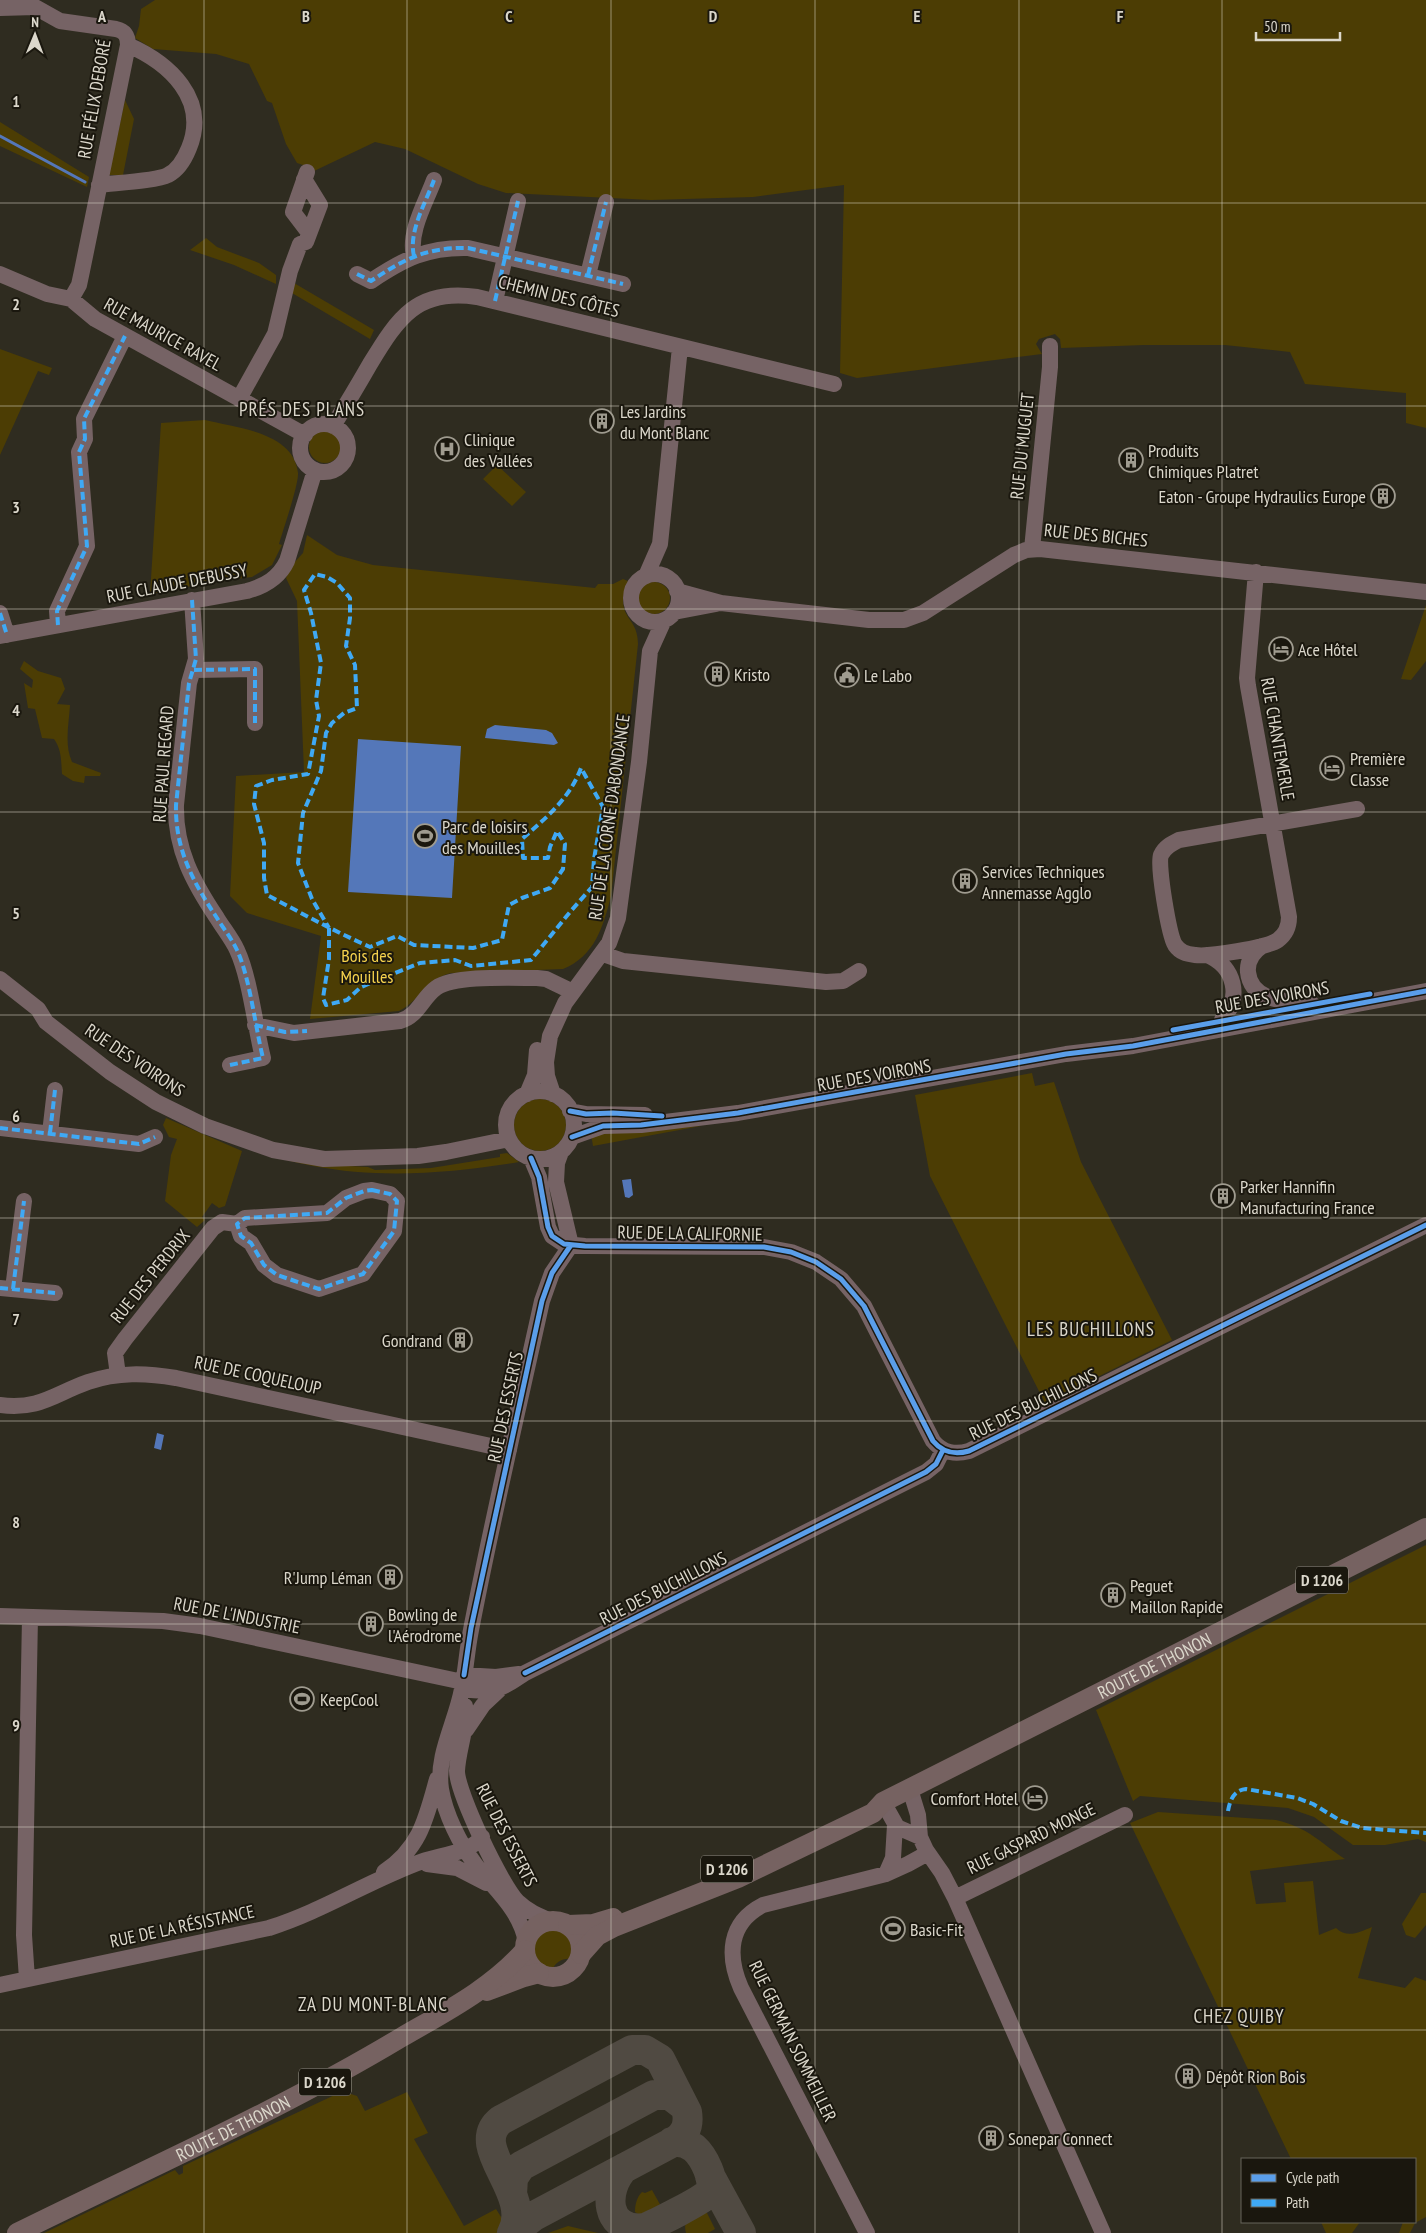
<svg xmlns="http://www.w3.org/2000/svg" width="1426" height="2233" font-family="'PT Sans Narrow',sans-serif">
<rect width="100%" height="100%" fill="#2f2c20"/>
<!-- green -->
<path fill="#4c3d04" d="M155,0H1426V428L1406,423V393L1305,384L1290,352L1225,345H1144L1061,348L1060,339L1055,334L1039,339L1036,344L1042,354L857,378L840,373L844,185L753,197L651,200L506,193L478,184L405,149L375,142L312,172L306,166L297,163L286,144L272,103L267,101L249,64L216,54L153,49L135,38L139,26L141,9Z
M125,100L134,119L123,175H109Z
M0,122L89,177L87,187L0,146Z
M206,238L217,247L259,263L276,275V284L234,265L190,250Z
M294,283L374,330L370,339L292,293Z
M0,349L52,368L49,375L38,371L0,455Z
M205,420C237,428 294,432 298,473C299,484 283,530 279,544L282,545L272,565L252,577L217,581L150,594L161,423Z
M309 447a16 16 0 1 1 32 0a16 16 0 1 1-32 0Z
M497,465L526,492L512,506L483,479Z
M307,535L337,555L373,565L595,588L598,584H613L623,579L628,581C613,620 638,614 638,644L611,896C603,927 595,956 563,969L451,973C425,979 420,1001 399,1011L310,1019L321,936L247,913L230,896L236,776L304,772L297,601L286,578L293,564L303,553Z
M638 598a16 16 0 1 1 32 0a16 16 0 1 1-32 0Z
M1426,605V661L1411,680L1401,679Z
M24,661L38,671L61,678L65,689L57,704L70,705C69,724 64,744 72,762L101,773L100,776H85L84,783L73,781L62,774C61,762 62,750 54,739L42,738L35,709L28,708L24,683L32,688L33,680L20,669Z
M1032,1073L1035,1086L1054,1082L1081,1162L1172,1340L1045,1403L930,1176L915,1095Z
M514 1125a26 26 0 1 1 52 0a26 26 0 1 1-52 0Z
M166,1118L242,1151L225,1206L219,1208L212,1203L202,1217L205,1220L197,1227L165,1201L171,1155L177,1139L169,1137L163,1125Z
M701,1126L593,1146L591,1134L606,1131Z
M243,1147L330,1165L368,1167L375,1170L431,1168L500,1157V1154L507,1153L519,1162C451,1173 382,1179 313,1166C290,1162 266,1154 243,1147Z
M1426,1545V1842L1418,1839L1385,1845H1353L1314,1817L1288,1808L1140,1796L1133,1801L1096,1710Z
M1158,1812L1276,1820C1309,1828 1318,1841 1345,1859L1250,1871L1256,1904L1286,1902L1284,1883L1313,1881L1319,1935L1336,1928C1347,1939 1360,1932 1372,1927L1358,1978L1405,1988L1415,1977L1426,1981V2217L1415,2223L1410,2233H1399L1403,2222H1415V2159H1291L1130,1823Z
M1421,1893H1426V1925L1415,1938L1406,1935L1402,1924Z
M554,1927C571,1930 577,1944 571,1959C562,1958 556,1962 552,1970C534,1966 532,1956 533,1940L543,1929Z
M345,2092L357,2096L365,2111L407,2092L428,2133L414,2139L464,2226L496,2209L503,2220L497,2233H44L175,2170L179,2175L183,2173V2166L339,2093Z
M652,2190L662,2208L647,2216L638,2217V2214L635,2212C635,2204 637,2197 642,2192L645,2193Z
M704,2207L715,2229L708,2233H686C682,2218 692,2213 704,2207Z
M1321,2222H1360L1352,2233H1326Z
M568,2226L598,2233H548Z"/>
<!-- water -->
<path fill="#5477b9" d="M495,725L546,730L552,733L558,743L554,745L485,738L487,729Z
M358,739L461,746L452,898L348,892Z
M631,1179L633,1195L629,1198L625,1197L622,1180Z
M157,1433L164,1435L161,1450L154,1448Z"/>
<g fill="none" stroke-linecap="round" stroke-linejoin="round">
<!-- stream -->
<path stroke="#5477b9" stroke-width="3" d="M0,136L85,182"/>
<!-- taxiway -->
<path stroke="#504a42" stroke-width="30" d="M632,2050H645L660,2059L687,2112C689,2124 686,2134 675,2141L534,2216L512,2233C534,2193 466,2147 501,2120Z
M624,2168C603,2190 604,2233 645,2228C653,2225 705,2199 709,2193C717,2181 703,2156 694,2148C687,2143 680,2141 672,2142
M710,2176L741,2233
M512,2194L513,2178L521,2166L654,2095H670L683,2105"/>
<!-- minor -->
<path stroke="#766365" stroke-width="16" d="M0,8L35,7L60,21L116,29C125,31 128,36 128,45L82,271L79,285L71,299
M307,172L293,212L309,233
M99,185C114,183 157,181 168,175C178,170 185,158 189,148C209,99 169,63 128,45
M414,256C408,232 426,202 434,180
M0,274L47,294L71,299L95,319L305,435
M357,274L371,281C404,259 427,247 468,248L623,284
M588,275L606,202
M495,301L518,201
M239,399L275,334L290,271L300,244L306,242L320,205L304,179
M300 448a24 24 0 1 1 48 0a24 24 0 1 1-48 0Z
M333,426C346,405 358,385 370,364C398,318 417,288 477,297L834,384
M1032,549L1050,367V346
M1256,572L1247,678L1248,686L1289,917C1289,926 1286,934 1278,940C1267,948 1208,957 1195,955C1186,954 1180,952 1175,945C1169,935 1157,865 1161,855C1165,847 1171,844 1179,840L1357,809
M631 598a24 24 0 1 1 48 0a24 24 0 1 1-48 0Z
M646,576L660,544L680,347
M677,591L721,603L869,620H904L923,613L1014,555L1026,550L1040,549L1426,592
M192,600L196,659L189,683L176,805C175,849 193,882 217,918C223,928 232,939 237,950C250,978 255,1026 263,1058L230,1065
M674,612L716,604
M0,613L7,635
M58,625L57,611L87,546L79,452L85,439L84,419L125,336
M0,636L247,591C265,586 279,578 287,561L315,470
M194,670L255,669V723
M1262,946C1253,952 1247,961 1248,972C1251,1003 1289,1001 1312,1004
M603,954L623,961L826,982L843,981L859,971
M1207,955C1235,967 1242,997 1222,1020
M0,979L38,1009L46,1022L110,1072L156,1102L205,1126L273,1150L324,1159L418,1156L446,1152L509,1139
M255,1025L294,1033L400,1021C418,1016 422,998 436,988C454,975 513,978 537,978L546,979L573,992
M506 1125a34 34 0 1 1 68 0a34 34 0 1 1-68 0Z
M527,1094L535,1075L537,1050
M553,1094L547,1076L546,1062L550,1036L565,1003L609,943L618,918L639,762L650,651L664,620
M570,1111L586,1114L645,1115
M0,1128L139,1144L155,1137
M50,1133L55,1090
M572,1137L603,1126L641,1125L738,1113L1066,1054L1133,1046L1426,991
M561,1152L557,1163L556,1182L571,1245
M531,1158L539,1177L548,1227L552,1236L564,1244L585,1246L764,1247L791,1252L816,1262L841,1279L864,1306L933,1441C943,1453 955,1455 969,1451L1426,1225
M372,1190L390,1194L397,1201L394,1231L363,1274L319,1289L277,1275L264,1265L251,1243L241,1236L237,1224L245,1218L327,1213L346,1198L364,1191Z
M0,1288L55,1293
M13,1289L24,1201
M118,1375L115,1353L125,1339L213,1228L222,1222L237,1224
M0,1405C40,1410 54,1394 88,1382C118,1372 146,1373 176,1378L509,1450
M0,1616L163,1621L200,1626L463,1682
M464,1675L496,1677L519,1674
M463,1689C495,1693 498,1691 525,1673L926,1472L936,1464L943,1450
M465,1706C468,1727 458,1749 457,1771C457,1792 502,1887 518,1902C527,1911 539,1916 551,1921
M466,1730L483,1705L499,1690
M910,1789L918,1815L920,1837L926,1850L942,1873L955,1898L1103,2233
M883,1802L897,1827L920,1837
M427,1864L457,1868L486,1883
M384,1872C420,1848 426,1819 437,1779
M886,1874L893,1858L895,1825
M955,1898L1125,1815
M526,1942C520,1909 494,1889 475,1864C460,1844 445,1814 441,1789C436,1755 456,1722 462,1689C466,1670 467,1649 471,1630C492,1520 518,1410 542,1301L552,1273L571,1245
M27,1979L24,1935L30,1617
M0,1985L269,1928C323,1911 370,1880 423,1861C440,1855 470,1853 482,1837
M867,2233L741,1988C727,1956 728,1923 763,1905L886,1874L908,1864L928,1853"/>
<!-- major -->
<g stroke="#766261" stroke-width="20">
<circle cx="553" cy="1949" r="28"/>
<path d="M568,1925L593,1924L613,1918"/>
<path id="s1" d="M581,1954L597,1936L614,1927L738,1878L873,1813L883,1802L1426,1528"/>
<path d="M487,1991L524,1977L539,1973"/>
<path id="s2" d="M17,2233C146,2169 279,2111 402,2037C445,2012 492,1988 525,1950"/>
</g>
<!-- quiet -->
<path stroke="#3fa9f5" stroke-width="4" stroke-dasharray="8 4" stroke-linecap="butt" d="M414,256C408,232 426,202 434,180
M357,274L371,281C404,259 427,247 468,248L623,284
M588,275L606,202
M495,301L518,201
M192,600L196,659L189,683L176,805C175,849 193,882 217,918C223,928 232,939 237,950C250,978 255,1026 263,1058L230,1065
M0,613L7,635
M58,625L57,611L87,546L79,452L85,439L84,419L125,336
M194,670L255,669V723
M329,928V959L323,998L326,1005L347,1000L361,987L420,963L455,960L471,966L531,960L570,912L592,887L594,859L603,807L581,768C570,798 546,818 522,839L523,858H548L550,847L557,831L565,844L563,869L550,888L522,898L509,905L502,940L473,948L414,945L397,936L370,947C334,931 301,913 267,895L264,878V843L254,804L256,786L272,780L308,774L319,716L316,700L321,663L311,613L304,590L315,574L327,577L337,583L350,598V618L346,646L355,665L357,708L344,713L332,723L326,733L321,771L303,813L298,863L312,899L329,928
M255,1025L285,1032L307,1031
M0,1128L139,1144L155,1137
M50,1133L55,1090
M372,1190L390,1194L397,1201L394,1231L363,1274L319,1289L277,1275L264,1265L251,1243L241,1236L237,1224L245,1218L327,1213L346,1198L364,1191Z
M0,1288L55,1293
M13,1289L24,1201
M1228,1811C1230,1800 1234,1790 1246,1789L1297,1798L1313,1804L1341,1821L1362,1828L1426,1833"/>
<!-- cycleway casing -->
<g stroke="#1a170e" stroke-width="8">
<path id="cycleway" d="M1173,1030L1370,994
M570,1111L586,1114L613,1113L662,1116
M572,1137L603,1126L641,1125L738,1113L1066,1054L1133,1046L1426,991
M531,1158L539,1177L548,1227L552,1236L564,1244L585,1246L764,1247L791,1252L816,1262L841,1279L864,1306L933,1441C943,1453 955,1455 969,1451L1426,1225
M525,1673L926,1472L936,1464L943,1450
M464,1675L471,1628L542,1301L552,1273L571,1245"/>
</g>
<!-- cycleway -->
<use href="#cycleway" stroke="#5a9eea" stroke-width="5"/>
</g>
<!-- grid -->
<path fill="none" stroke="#dbd7cb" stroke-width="1" stroke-opacity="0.55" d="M204,0V2233M407,0V2233M611,0V2233M815,0V2233M1019,0V2233M1222,0V2233M0,203H1426M0,406H1426M0,609H1426M0,812H1426M0,1015H1426M0,1218H1426M0,1421H1426M0,1624H1426M0,1827H1426M0,2030H1426"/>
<!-- icons -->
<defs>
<g id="building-ring" transform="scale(1.25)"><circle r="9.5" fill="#1a170e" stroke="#9f9b8f" stroke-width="1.5"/><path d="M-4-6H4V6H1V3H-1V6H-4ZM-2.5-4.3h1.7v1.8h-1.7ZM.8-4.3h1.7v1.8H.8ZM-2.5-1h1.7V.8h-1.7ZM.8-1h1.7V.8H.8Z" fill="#9f9b8f"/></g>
<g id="hospital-ring" transform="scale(1.25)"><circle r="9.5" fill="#1a170e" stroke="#9f9b8f" stroke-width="1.5"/><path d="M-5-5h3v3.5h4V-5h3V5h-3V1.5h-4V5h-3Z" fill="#9f9b8f"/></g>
<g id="hotel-ring" transform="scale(1.25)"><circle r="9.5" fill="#1a170e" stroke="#9f9b8f" stroke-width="1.5"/><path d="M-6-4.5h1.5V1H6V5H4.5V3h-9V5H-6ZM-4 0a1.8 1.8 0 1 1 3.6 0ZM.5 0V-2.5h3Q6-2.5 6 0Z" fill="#9f9b8f"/></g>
<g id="civic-ring" transform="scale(1.25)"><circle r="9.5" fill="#1a170e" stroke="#9f9b8f" stroke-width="1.5"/><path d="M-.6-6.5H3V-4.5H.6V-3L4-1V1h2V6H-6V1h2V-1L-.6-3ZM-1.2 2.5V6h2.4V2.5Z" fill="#9f9b8f"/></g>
<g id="stadium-ring" transform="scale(1.25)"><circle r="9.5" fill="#1a170e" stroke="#9f9b8f" stroke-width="1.5"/><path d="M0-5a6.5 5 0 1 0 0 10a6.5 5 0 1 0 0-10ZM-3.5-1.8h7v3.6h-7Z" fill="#9f9b8f"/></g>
</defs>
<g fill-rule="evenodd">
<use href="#building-ring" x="602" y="421"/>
<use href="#hospital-ring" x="447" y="449"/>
<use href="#building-ring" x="1131" y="460"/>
<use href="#building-ring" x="1383" y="496"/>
<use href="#hotel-ring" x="1281" y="649"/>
<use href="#building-ring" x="717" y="674"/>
<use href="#civic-ring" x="847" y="675"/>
<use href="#hotel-ring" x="1332" y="768"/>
<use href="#stadium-ring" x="425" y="836"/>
<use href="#building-ring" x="965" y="881"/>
<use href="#building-ring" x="1223" y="1196"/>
<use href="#building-ring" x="460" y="1340"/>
<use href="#building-ring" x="390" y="1577"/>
<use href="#building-ring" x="1113" y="1595"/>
<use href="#building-ring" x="371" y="1624"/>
<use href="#stadium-ring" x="302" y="1699"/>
<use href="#hotel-ring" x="1035" y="1798"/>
<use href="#stadium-ring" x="893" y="1929"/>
<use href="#building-ring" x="1188" y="2076"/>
<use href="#building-ring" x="991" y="2138"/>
</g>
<g text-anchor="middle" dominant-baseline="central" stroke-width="4" stroke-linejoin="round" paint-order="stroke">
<!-- shield labels -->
<g fill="#1a170e" stroke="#a19d92" stroke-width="1">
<rect x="1296" y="1566.5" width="52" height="27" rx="4"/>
<rect x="701" y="1855.5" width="52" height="27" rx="4"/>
<rect x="299" y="2068.5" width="52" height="27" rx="4"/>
</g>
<g font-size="16" font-weight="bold" fill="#dbd7cb">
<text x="1322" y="1580">D 1206</text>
<text x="727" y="1869">D 1206</text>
<text x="325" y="2082">D 1206</text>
</g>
<!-- street labels -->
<g font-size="18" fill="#dbd7cb" stroke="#1a170e">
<text transform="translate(94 99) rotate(-80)">RUE FÉLIX DEBORÉ</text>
<text transform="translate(559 296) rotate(14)">CHEMIN DES CÔTES</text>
<text transform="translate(163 334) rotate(29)">RUE MAURICE RAVEL</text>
<text transform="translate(1022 446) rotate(-84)">RUE DU MUGUET</text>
<text transform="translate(1096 535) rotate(6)">RUE DES BICHES</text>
<text transform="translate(177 583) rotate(-11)">RUE CLAUDE DEBUSSY</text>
<text transform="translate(1278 739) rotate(80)">RUE CHANTEMERLE</text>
<text transform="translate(163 764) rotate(-86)">RUE PAUL REGARD</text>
<text transform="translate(609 817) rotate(-82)">RUE DE LA CORNE D'ABONDANCE</text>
<text transform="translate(1272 997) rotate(-10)">RUE DES VOIRONS</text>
<text transform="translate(135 1060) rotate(34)">RUE DES VOIRONS</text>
<text transform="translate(874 1075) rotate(-10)">RUE DES VOIRONS</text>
<text transform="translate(690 1233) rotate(1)">RUE DE LA CALIFORNIE</text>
<text transform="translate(150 1276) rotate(-51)">RUE DES PERDRIX</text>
<text transform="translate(258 1375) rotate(12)">RUE DE COQUELOUP</text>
<text transform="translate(1033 1404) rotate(-26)">RUE DES BUCHILLONS</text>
<text transform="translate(505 1407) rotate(-78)">RUE DES ESSERTS</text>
<text transform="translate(663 1588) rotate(-27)">RUE DES BUCHILLONS</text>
<text transform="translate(237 1615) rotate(11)">RUE DE L'INDUSTRIE</text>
<text stroke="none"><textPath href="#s1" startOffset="645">ROUTE DE THONON</textPath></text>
<text transform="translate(507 1835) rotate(63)">RUE DES ESSERTS</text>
<text transform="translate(1031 1838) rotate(-26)">RUE GASPARD MONGE</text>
<text transform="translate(182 1926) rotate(-12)">RUE DE LA RÉSISTANCE</text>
<text transform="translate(793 2041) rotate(64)">RUE GERMAIN SOMMEILLER</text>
<text stroke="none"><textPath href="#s2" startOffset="240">ROUTE DE THONON</textPath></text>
</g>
<!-- poi labels -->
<g font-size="18" fill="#dbd7cb" stroke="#1a170e" text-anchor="start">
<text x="620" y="411">Les Jardins<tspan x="620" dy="21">du Mont Blanc</tspan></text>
<text x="464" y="439">Clinique<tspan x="464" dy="21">des Vallées</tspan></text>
<text x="1148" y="450">Produits<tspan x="1148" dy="21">Chimiques Platret</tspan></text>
<text x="1366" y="496" text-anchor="end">Eaton - Groupe Hydraulics Europe</text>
<text x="1298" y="649">Ace Hôtel</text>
<text x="734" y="674">Kristo</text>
<text x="864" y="675">Le Labo</text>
<text x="1350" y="758">Première<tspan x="1350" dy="21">Classe</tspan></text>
<text x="442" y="826">Parc de loisirs<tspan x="442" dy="21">des Mouilles</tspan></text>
<text x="982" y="871">Services Techniques<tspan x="982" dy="21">Annemasse Agglo</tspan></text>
<text x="1240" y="1186">Parker Hannifin<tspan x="1240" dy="21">Manufacturing France</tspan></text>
<text x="442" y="1340" text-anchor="end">Gondrand</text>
<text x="372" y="1577" text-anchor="end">R'Jump Léman</text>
<text x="1130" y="1585">Peguet<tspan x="1130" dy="21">Maillon Rapide</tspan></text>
<text x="388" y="1614">Bowling de<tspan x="388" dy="21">l'Aérodrome</tspan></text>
<text x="320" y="1699">KeepCool</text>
<text x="1018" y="1798" text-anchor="end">Comfort Hotel</text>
<text x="910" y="1929">Basic-Fit</text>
<text x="1206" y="2076">Dépôt Rion Bois</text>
<text x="1008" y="2138">Sonepar Connect</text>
</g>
<!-- park labels -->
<g font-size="18" fill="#f6d24d" stroke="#1a170e">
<text x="367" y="955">Bois des<tspan x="367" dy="21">Mouilles</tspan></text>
</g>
<!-- neighbourhood labels -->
<g font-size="19" letter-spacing="1" fill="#dbd7cb" stroke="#1a170e">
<text x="302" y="409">PRÉS DES PLANS</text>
<text x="1091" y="1329">LES BUCHILLONS</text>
<text x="373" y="2004">ZA DU MONT-BLANC</text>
<text x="1239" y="2016">CHEZ QUIBY</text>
</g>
</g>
<g font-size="16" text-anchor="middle" font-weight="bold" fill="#dbd7cb" stroke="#1a170e" stroke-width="4" stroke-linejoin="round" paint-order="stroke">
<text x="102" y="22">A</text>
<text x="306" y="22">B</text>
<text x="509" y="22">C</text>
<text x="713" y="22">D</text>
<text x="917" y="22">E</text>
<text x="1120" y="22">F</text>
<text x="16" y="107">1</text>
<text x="16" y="310">2</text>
<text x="16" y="513">3</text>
<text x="16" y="716">4</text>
<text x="16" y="919">5</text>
<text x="16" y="1122">6</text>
<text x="16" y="1325">7</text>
<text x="16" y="1528">8</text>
<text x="16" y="1731">9</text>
</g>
<!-- legend -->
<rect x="1241" y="2158" width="175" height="65" fill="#1a170e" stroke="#67645a"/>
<rect x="1251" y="2174" width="25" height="8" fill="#5a9eea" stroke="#67645a"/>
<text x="1286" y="2183" font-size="15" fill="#dbd7cb">Cycle path</text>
<rect x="1251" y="2199" width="25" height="8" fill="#3fa9f5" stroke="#67645a"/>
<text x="1286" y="2208" font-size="15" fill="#dbd7cb">Path</text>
<!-- north arrow -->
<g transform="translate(35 35) rotate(1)" stroke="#1a170e" stroke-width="4" paint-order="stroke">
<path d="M0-4L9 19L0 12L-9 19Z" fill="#dbd7cb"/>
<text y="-8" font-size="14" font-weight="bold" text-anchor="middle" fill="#dbd7cb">N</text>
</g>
<!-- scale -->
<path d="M1256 32v8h84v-8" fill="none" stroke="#dbd7cb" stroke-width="2.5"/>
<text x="1264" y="32" font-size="15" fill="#dbd7cb" stroke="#1a170e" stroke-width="4" paint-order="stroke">50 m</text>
</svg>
